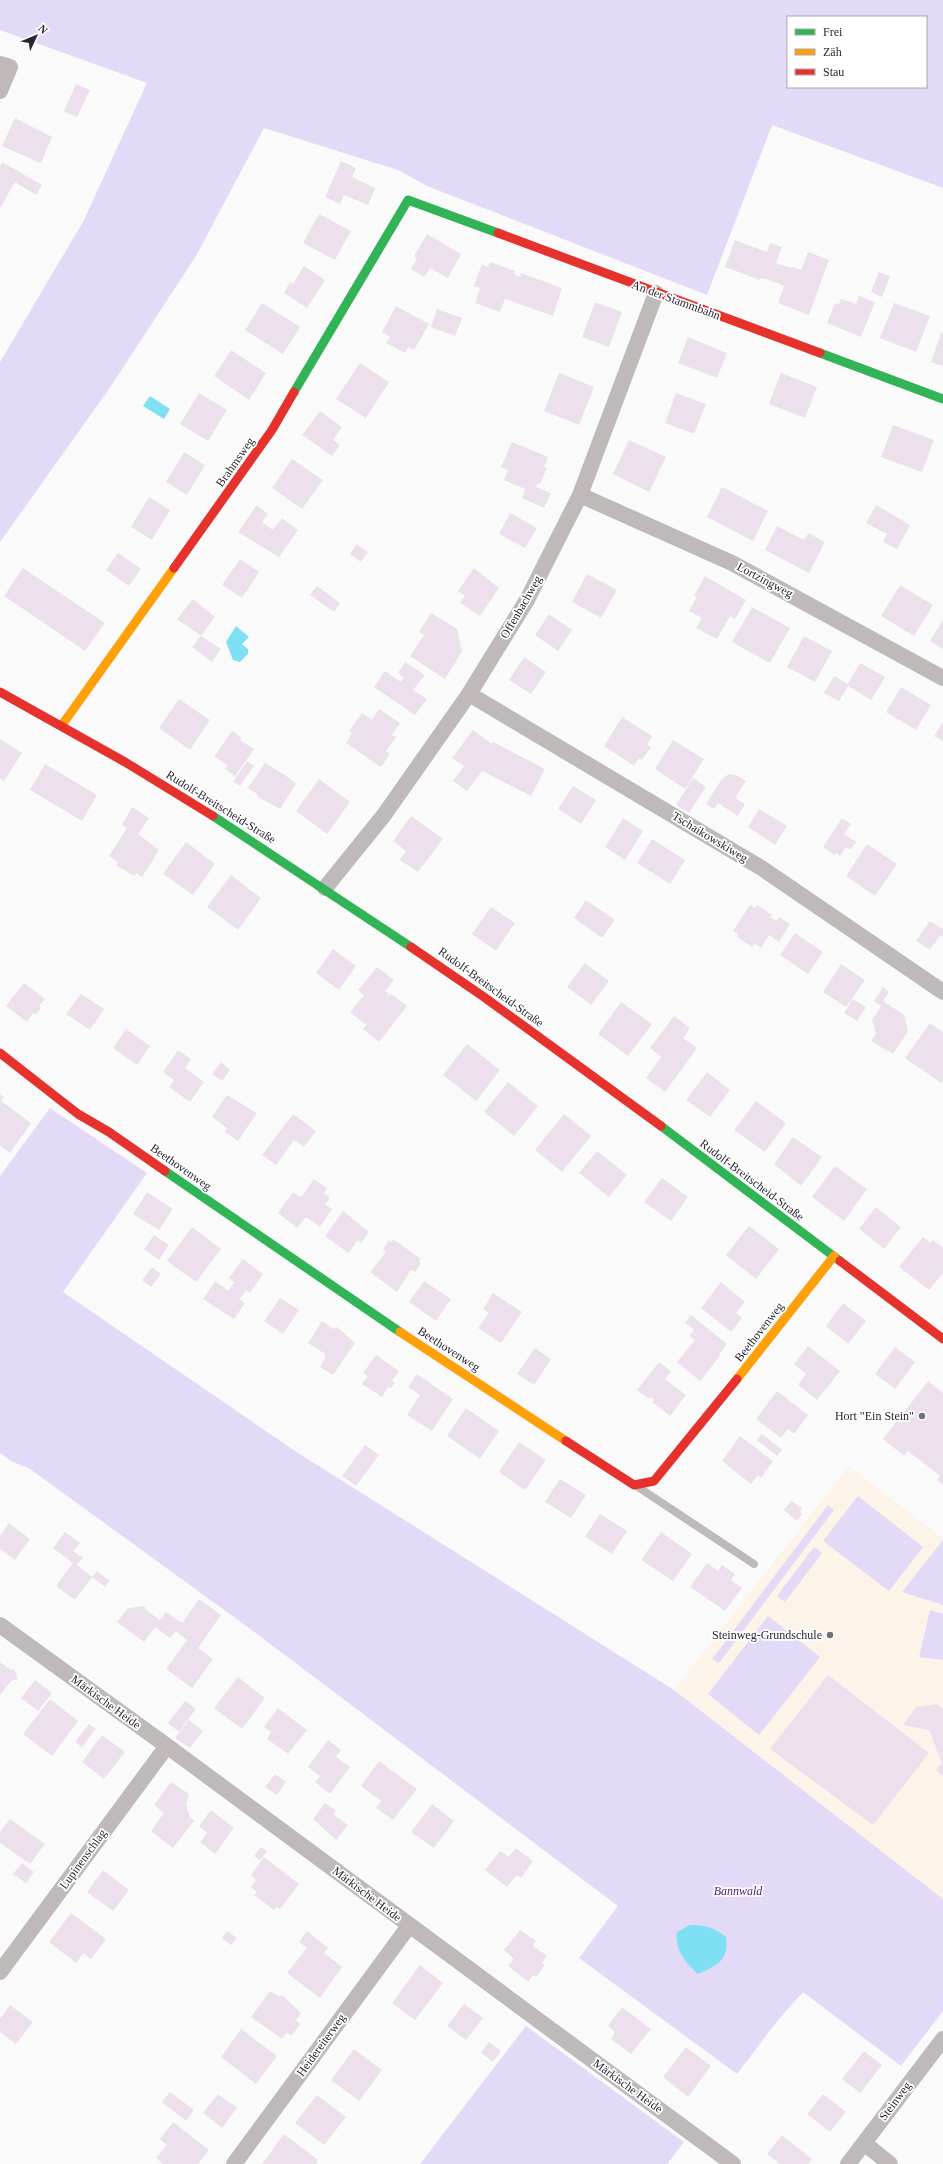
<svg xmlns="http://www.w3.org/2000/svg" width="943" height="2164" font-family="'Times New Roman',serif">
<rect width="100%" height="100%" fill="#fafafa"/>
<!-- education -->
<path fill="#fcf3e9" d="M849,1466L943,1539V1899L674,1690Z"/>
<!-- green -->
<path fill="#e3daf7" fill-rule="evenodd" d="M0,0H943V188L772,125L707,295L427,186L398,170L264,128L196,256L109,389L0,542V362L83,222L147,83L0,30ZM788,17H926V87H788Z
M50,1108L147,1173L63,1292L295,1451L674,1690L943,1899V2011L901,2066L803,1992L778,2020L737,2074L579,1958L618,1906L249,1628L30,1469L11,1461L0,1453V1176Z
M858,1496L923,1547L889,1591L823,1541Z
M828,1505L834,1510L719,1663L712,1659Z
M943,1540V1605L902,1592Z
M814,1547L822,1553L785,1602L777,1596Z
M930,1610L943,1614V1660L919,1657Z
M768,1616L820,1657L759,1735L708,1694Z
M526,2026L684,2142L667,2164H420Z"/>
<!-- water -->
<path fill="#80e0f3" d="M150,396L170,409L164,419L143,406Z
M236,626L249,637L242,644L248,649V654L240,662L233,660L226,642Z
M690,1925C705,1925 714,1927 726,1937C729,1960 718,1965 698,1974C686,1963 674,1950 677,1932Z"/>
<!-- building -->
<path fill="#ede0ed" d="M76,84L90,90L77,117L64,111Z
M15,118L52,137L41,163L2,146Z
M341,161L356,168L352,177L375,188L368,205L344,195L340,204L325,197Z
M2,162L42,185L36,195L15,182L0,208V166Z
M319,214L351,231L335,260L303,243Z
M427,234L461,254L448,278L430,268L424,277L411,269L417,258L414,256Z
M735,240L767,252L770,243L782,247L776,263L791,268L792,267L801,270L808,252L829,260L809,315L778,303L784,286L770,280L760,278V280L725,267Z
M490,262L515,271L514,274L520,277L521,273L562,288L553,316L505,299L500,312L475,303L480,288L474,286L482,264L488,267Z
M304,266L325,280L307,308L284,293L290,282L293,284Z
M879,272L890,276L882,297L871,292Z
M859,296L875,302L861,337L827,323L835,303L839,304L841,299L856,304Z
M595,302L622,312L609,347L582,337Z
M262,303L300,327L283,354L245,330Z
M894,303L930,316L916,352L880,338Z
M396,306L429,324L414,350L408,347L405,353L386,343L390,337L382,332Z
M437,309L462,318L455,336L431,327Z
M941,333L943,334V366L931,362Z
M688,337L727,353L717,378L678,363Z
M231,350L266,373L249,400L214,376Z
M360,363L389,382L366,418L336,399Z
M559,373L594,387L579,425L544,411Z
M781,373L817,387L805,418L769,404Z
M199,393L227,410L208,441L180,424Z
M676,393L706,404L694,434L665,423Z
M320,411L342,427L333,440L340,445L332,456L302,435Z
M893,425L934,440L922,472L881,457Z
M629,440L666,457L649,492L613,474Z
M512,442L548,457L544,467L547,468L540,484L538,483L536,487L551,493L544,508L522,498L525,489L504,480L508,470L501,467Z
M184,452L205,465L187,495L166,482Z
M292,459L323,480L302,509L272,488Z
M722,487L768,511L753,541L707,517Z
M149,497L170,510L152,540L131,527Z
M257,505L268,514L262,522L273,530L282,518L298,530L279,557L238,532Z
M876,505L910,525L897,549L883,542L887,534L866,523Z
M510,513L537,528L525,548L499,534Z
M777,526L804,540L808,533L825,542L809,573L765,550Z
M356,544L368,552L361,562L350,554Z
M118,553L141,569L129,586L106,570Z
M240,559L259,572L242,598L222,585Z
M23,568L105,623L85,651L4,596Z
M474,568L499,588L480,616L460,603L465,596L458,591Z
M587,574L617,590L601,618L572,602Z
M705,576L746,600L735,619L730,616L717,639L696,628L702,618L689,611L697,597L694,596Z
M900,585L933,605L914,636L881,616Z
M317,586L340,603L334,612L310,595Z
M193,599L215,617L201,636L177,619Z
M752,607L790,628L770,663L732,642Z
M431,613L457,629L462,651L445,679L410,656L424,635L419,632Z
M549,614L572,630L558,651L535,635Z
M943,620V649L930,641Z
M201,636L221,649L212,662L192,647Z
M804,636L832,651L815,682L787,667Z
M524,657L546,672L531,694L509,680Z
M405,662L425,675L413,690L427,699L415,715L374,687L385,671L401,682L404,678L398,673Z
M860,663L885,677L871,700L848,686L839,701L824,693L834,676L848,684Z
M901,687L931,705L916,730L886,712Z
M179,699L210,720L190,750L159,728Z
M379,709L400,723L392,735L396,737L386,751L390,754L381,767L346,743L352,733L349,731L362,713L372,720Z
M622,717L652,736L647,745L651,747L642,760L639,758L634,766L604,746Z
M943,722V741L934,736Z
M473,730L492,744L493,742L545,769L531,796L482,771L467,791L453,781L464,766L452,758Z
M232,731L242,738L240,740L254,749L235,776L225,769L228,765L214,757Z
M0,739L22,753L4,781L0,778Z
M673,740L704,759L685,789L655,769Z
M247,761L254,766L240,786L233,782Z
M265,763L285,775L296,784L280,809L258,797L257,794L248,788Z
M45,764L97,795L82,821L30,790Z
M729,774L738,776L746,781L735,798L745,804L738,816L718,803L714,809L706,804L722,779Z
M693,778L706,787L689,813L676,805Z
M319,779L350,802L327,834L296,811Z
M573,786L596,800L581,824L558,809Z
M132,807L149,818L138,834L159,850L142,877L136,873L134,876L116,865L118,862L109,856L127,828L122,825Z
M759,809L787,826L775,845L748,827Z
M411,816L443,839L418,872L400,860L406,851L393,841Z
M623,818L643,831L625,860L605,847Z
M842,818L851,824L844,834L856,842L850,850L846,847L840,856L836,853L834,855L823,847Z
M652,839L685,860L670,884L637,863Z
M186,842L215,864L193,895L163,874Z
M867,844L897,864L875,896L846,876Z
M231,875L261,898L238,930L207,907Z
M586,900L615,920L602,938L574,918Z
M750,905L755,908L757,905L772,915L770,917L776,921L779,917L790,924L779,942L769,935L761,948L754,943L752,947L737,937L738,934L733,931Z
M491,907L515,923L496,951L472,934Z
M930,921L942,929L943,927V937L940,935L930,950L916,941Z
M795,933L823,952L808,974L780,955Z
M333,949L356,966L339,990L316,973Z
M585,963L609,981L591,1005L567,987Z
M841,964L865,980L846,1007L823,992Z
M377,967L394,980L385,991L389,994L385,998L391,994L407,1006L379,1042L363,1029L368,1023L365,1024L350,1012L364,995L358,990Z
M24,983L45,999L39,1006L41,1008L36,1015L33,1013L27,1022L6,1006Z
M883,987L889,992L883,1001L904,1015L908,1031L893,1054L871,1041L876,1034L873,1023L871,1022L881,1006L874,1001Z
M81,994L104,1009L90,1030L66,1014Z
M853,999L866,1007L857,1021L844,1013Z
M621,1002L652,1024L628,1056L598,1034Z
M674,1016L690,1028L683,1038L697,1048L665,1092L646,1078L661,1057L650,1048Z
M930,1023L943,1032V1080L941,1083L905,1058Z
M126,1029L150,1046L137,1065L113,1048Z
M467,1044L500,1070L476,1101L443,1075Z
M178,1050L191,1059L185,1068L204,1082L190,1102L169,1087L174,1080L163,1072Z
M221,1062L230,1070L222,1081L212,1074Z
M707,1072L730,1090L710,1117L686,1100Z
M508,1082L538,1106L514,1136L484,1112Z
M0,1094L4,1097L1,1101L31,1123L10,1153L0,1146Z
M227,1095L257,1113L238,1141L225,1132L227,1128L212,1117Z
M756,1101L786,1123L765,1152L734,1130Z
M293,1114L316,1131L304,1147L294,1140L276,1165L262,1155Z
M564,1114L591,1136L562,1172L535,1150Z
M793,1137L822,1157L801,1186L774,1164Z
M597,1151L627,1175L609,1197L579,1173Z
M835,1166L867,1189L844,1221L812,1197Z
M662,1178L688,1197L671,1221L644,1202Z
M314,1179L327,1188L324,1193L330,1198L325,1204L332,1209L320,1227L306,1217L297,1228L278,1213L293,1192L301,1197Z
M147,1192L173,1209L159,1230L133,1214Z
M876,1207L901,1227L884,1249L859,1229Z
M343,1211L369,1232L361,1243L358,1240L348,1253L325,1236Z
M749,1226L779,1249L756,1279L726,1255Z
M192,1227L221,1249L196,1282L167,1261Z
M154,1235L169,1245L159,1260L144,1249Z
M923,1237L930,1243L933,1240L943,1248V1273L929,1290L899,1267Z
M393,1239L421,1259L419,1261L421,1263L415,1272L411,1270L397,1292L370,1272L386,1252L383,1250L389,1240L392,1242Z
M243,1259L263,1274L250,1293L246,1290L240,1299L245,1303L234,1319L203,1299L215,1281L228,1291L234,1282L229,1278Z
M152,1267L161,1274L151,1287L142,1280Z
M424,1281L451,1299L436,1321L409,1302Z
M721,1282L745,1302L736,1313L742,1318L731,1332L701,1308Z
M493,1293L522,1312L501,1343L478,1328L489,1313L483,1309Z
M280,1298L299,1310L283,1334L264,1321Z
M843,1303L866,1321L848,1344L826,1326Z
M691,1315L727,1344L719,1355L720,1356L700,1381L677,1362L695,1340L689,1336L694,1330L685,1323Z
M322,1321L334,1329L337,1327L355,1343L333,1375L320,1367L325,1358V1354L308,1343Z
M808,1346L840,1371L817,1400L798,1385L806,1374L794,1364Z
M895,1347L915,1362L895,1389L875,1374Z
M535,1348L551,1359L534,1385L517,1374Z
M376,1355L399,1371L392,1381L395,1383L391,1388L388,1387L382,1397L362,1384L368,1376L363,1373Z
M659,1362L671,1371L665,1379L686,1395L670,1416L652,1402L654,1400L651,1397L649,1399L637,1390Z
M417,1374L453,1399L432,1431L407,1415L420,1395L408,1387Z
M928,1381L943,1393V1485L937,1480L940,1476L908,1451L904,1456L883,1439Z
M777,1391L808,1415L794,1434L788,1429L781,1438L756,1419Z
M466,1408L499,1431L480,1459L447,1436Z
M762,1434L782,1450L777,1456L757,1440Z
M740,1436L773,1461L761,1478L758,1475L751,1484L722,1461Z
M519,1442L546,1460L525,1490L499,1472Z
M365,1445L379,1455L356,1486L342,1476Z
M560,1479L586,1495L571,1518L545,1502Z
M791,1501L802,1508L800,1512L802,1514L797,1521L784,1510Z
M600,1514L627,1531L612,1554L585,1537Z
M9,1523L30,1539L15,1560L0,1549V1536Z
M65,1532L80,1543L73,1551L83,1558L77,1565L92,1577L97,1571L110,1581L105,1587L92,1577L75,1600L56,1586L73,1563L53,1548Z
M661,1532L692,1554L673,1581L641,1560Z
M707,1563L718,1571L722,1565L729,1570L735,1574L731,1580L742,1588L725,1611L690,1587Z
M199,1599L221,1615L198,1648L213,1659L192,1688L166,1669L187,1640L176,1631L181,1625L170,1638L155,1627L144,1642L117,1622L128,1608L145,1606V1609L160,1620L166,1612L182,1623Z
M0,1662L11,1670L14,1669L18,1679L11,1681L0,1695Z
M828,1675L929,1753L873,1825L770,1749Z
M238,1677L265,1698L242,1729L214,1708Z
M35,1680L52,1693L38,1711L21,1698Z
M50,1699L78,1721L52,1756L23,1734Z
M185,1701L196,1709L179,1732L168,1723Z
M937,1704L943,1709V1776L936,1770L942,1763L929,1730L903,1725L916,1707Z
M278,1708L307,1730L288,1754L267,1739L271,1732L264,1727Z
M189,1720L203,1731L190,1748L175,1738Z
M89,1724L96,1729L82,1747L75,1742Z
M102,1735L125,1752L104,1779L82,1762Z
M328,1740L341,1750L336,1757L350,1767L330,1794L315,1782L320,1776L308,1767Z
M379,1761L417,1789L393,1820L376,1808L381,1801L361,1786Z
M275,1774L286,1782L277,1795L265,1787Z
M171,1782L189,1794L186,1805L190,1817L194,1821L173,1848L151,1831L164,1813L154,1805Z
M325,1803L336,1811L333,1814L348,1825L336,1840L313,1819Z
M432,1804L454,1821L434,1848L411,1832Z
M211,1810L234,1828L215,1854L200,1842L207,1833L199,1826Z
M10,1819L45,1844L30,1864L0,1843V1832Z
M261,1847L267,1851L260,1860L254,1856Z
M516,1848L533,1861L521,1878L517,1875L507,1887L485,1870L500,1851L509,1857Z
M264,1857L299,1884L280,1909L277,1907L274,1910L254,1895L257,1892L251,1887L256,1880L251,1875Z
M22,1863L34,1872L26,1883L13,1874Z
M103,1870L129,1890L113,1911L87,1892Z
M71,1913L106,1939L91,1959L83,1953L76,1963L49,1942Z
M520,1930L536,1941L533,1946L547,1956L542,1963L545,1965L536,1977L533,1975L528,1982L508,1966L514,1959L504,1950Z
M227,1931L237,1938L231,1945L222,1938Z
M307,1931L328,1948L324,1953L342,1967L320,1998L287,1973L307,1948L299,1942Z
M420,1965L443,1983L415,2020L392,2003Z
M270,1991L278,1996H283L301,2013L296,2020L300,2024L291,2036L287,2032L282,2039L251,2017Z
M464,2004L483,2018L466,2040L447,2026Z
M10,2005L33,2022L16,2044L0,2032V2019Z
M622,2007L651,2029L631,2054L611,2039L615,2032L608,2026Z
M241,2029L277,2056L256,2084L221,2057Z
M489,2042L501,2051L493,2062L481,2053Z
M686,2047L711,2066L688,2097L663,2077Z
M354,2049L382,2070L359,2101L331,2080Z
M864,2051L882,2065L860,2093L842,2079Z
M170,2092L194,2110L186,2121L162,2102Z
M218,2094L237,2108L222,2128L203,2113Z
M823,2094L846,2112L830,2132L807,2114Z
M317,2095L346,2117L324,2145L295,2123Z
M173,2122L209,2150L198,2164H163L156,2158L167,2145L160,2139Z
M284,2134L318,2160L316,2164H262Z
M782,2135L812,2159L808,2164H780L767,2154Z"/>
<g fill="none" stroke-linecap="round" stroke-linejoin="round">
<!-- lane -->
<path stroke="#bfbab9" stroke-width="8" d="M638,1487L754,1564"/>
<!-- street -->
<path stroke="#bfbab9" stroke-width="16" d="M0,64L10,67L0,91
M580,495L732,563L943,678
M469,694L763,869L943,992
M325,888L384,815L469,694L527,600L580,495L656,293
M0,1625L167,1746L733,2164
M0,1972L167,1746
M864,2143L890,2164
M234,2164L409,1926
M848,2164L943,2039"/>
<!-- fast -->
<path stroke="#30b455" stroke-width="9" d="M820,353L943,399
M294,392L408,200L498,233
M213,816L411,947
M661,1126L840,1261
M165,1171L400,1332"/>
<!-- slow -->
<path stroke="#ff9f0a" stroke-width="9" d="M62,725L174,568
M400,1332L566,1441
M737,1379L834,1256"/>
<!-- jam -->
<path stroke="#e5322d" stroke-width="9" d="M498,233L820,353
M174,568L272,430L294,392
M0,692L125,762L213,816
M411,947L484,997L661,1126
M0,1053L78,1114L109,1132L165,1171
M840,1261L943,1339
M566,1441L634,1485L654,1481L737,1379"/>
</g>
<!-- markers -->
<g fill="#727078" stroke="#fff" stroke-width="1.5">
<circle cx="922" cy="1416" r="4"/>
<circle cx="830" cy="1635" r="4"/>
</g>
<g text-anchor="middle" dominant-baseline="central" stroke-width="3.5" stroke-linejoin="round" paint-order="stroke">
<!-- street labels -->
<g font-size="12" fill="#292632" stroke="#fff">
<text transform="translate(676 300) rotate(20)">An der Stammbahn</text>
<text transform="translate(235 462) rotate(-55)">Brahmsweg</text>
<text transform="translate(765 580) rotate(28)">Lortzingweg</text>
<text transform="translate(521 607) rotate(-60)">Offenbachweg</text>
<text transform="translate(221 807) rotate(32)">Rudolf-Breitscheid-Straße</text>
<text transform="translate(710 837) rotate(31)">Tschaikowskiweg</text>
<text transform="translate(491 987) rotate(36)">Rudolf-Breitscheid-Straße</text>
<text transform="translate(181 1167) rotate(35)">Beethovenweg</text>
<text transform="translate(752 1180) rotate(37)">Rudolf-Breitscheid-Straße</text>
<text transform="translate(759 1332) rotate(-52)">Beethovenweg</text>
<text transform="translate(449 1349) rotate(33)">Beethovenweg</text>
<text transform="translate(106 1702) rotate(36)">Märkische Heide</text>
<text transform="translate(83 1859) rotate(-54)">Lupinenschlag</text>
<text transform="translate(367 1894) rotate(37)">Märkische Heide</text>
<text transform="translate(321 2045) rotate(-54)">Heidereiterweg</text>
<text transform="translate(628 2086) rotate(36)">Märkische Heide</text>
<text transform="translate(895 2101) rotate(-53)">Steinweg</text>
</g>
<!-- poi labels -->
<g font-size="12" fill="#292632" stroke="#fff" text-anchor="end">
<text x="914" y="1416">Hort "Ein Stein"</text>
<text x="822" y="1635">Steinweg-Grundschule</text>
</g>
<!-- park labels -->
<g font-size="12" font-style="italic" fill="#491d7d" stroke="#fff">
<text x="738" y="1891">Bannwald</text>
</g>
</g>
<!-- legend -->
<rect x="787" y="16" width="140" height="72" fill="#ffffff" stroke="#a9a8ad"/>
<rect x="795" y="29" width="20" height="6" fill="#30b455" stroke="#a9a8ad"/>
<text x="823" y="36" font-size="12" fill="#292632">Frei</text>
<rect x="795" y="49" width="20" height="6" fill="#ff9f0a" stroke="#a9a8ad"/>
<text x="823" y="56" font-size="12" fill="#292632">Zäh</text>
<rect x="795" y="69" width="20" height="6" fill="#e5322d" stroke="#a9a8ad"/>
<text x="823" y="76" font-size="12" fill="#292632">Stau</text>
<!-- north arrow -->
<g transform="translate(36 36) rotate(46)" stroke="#ffffff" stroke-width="3" paint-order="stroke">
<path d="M0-3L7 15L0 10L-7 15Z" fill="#292632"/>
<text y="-6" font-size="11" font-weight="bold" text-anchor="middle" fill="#292632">N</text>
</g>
</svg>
